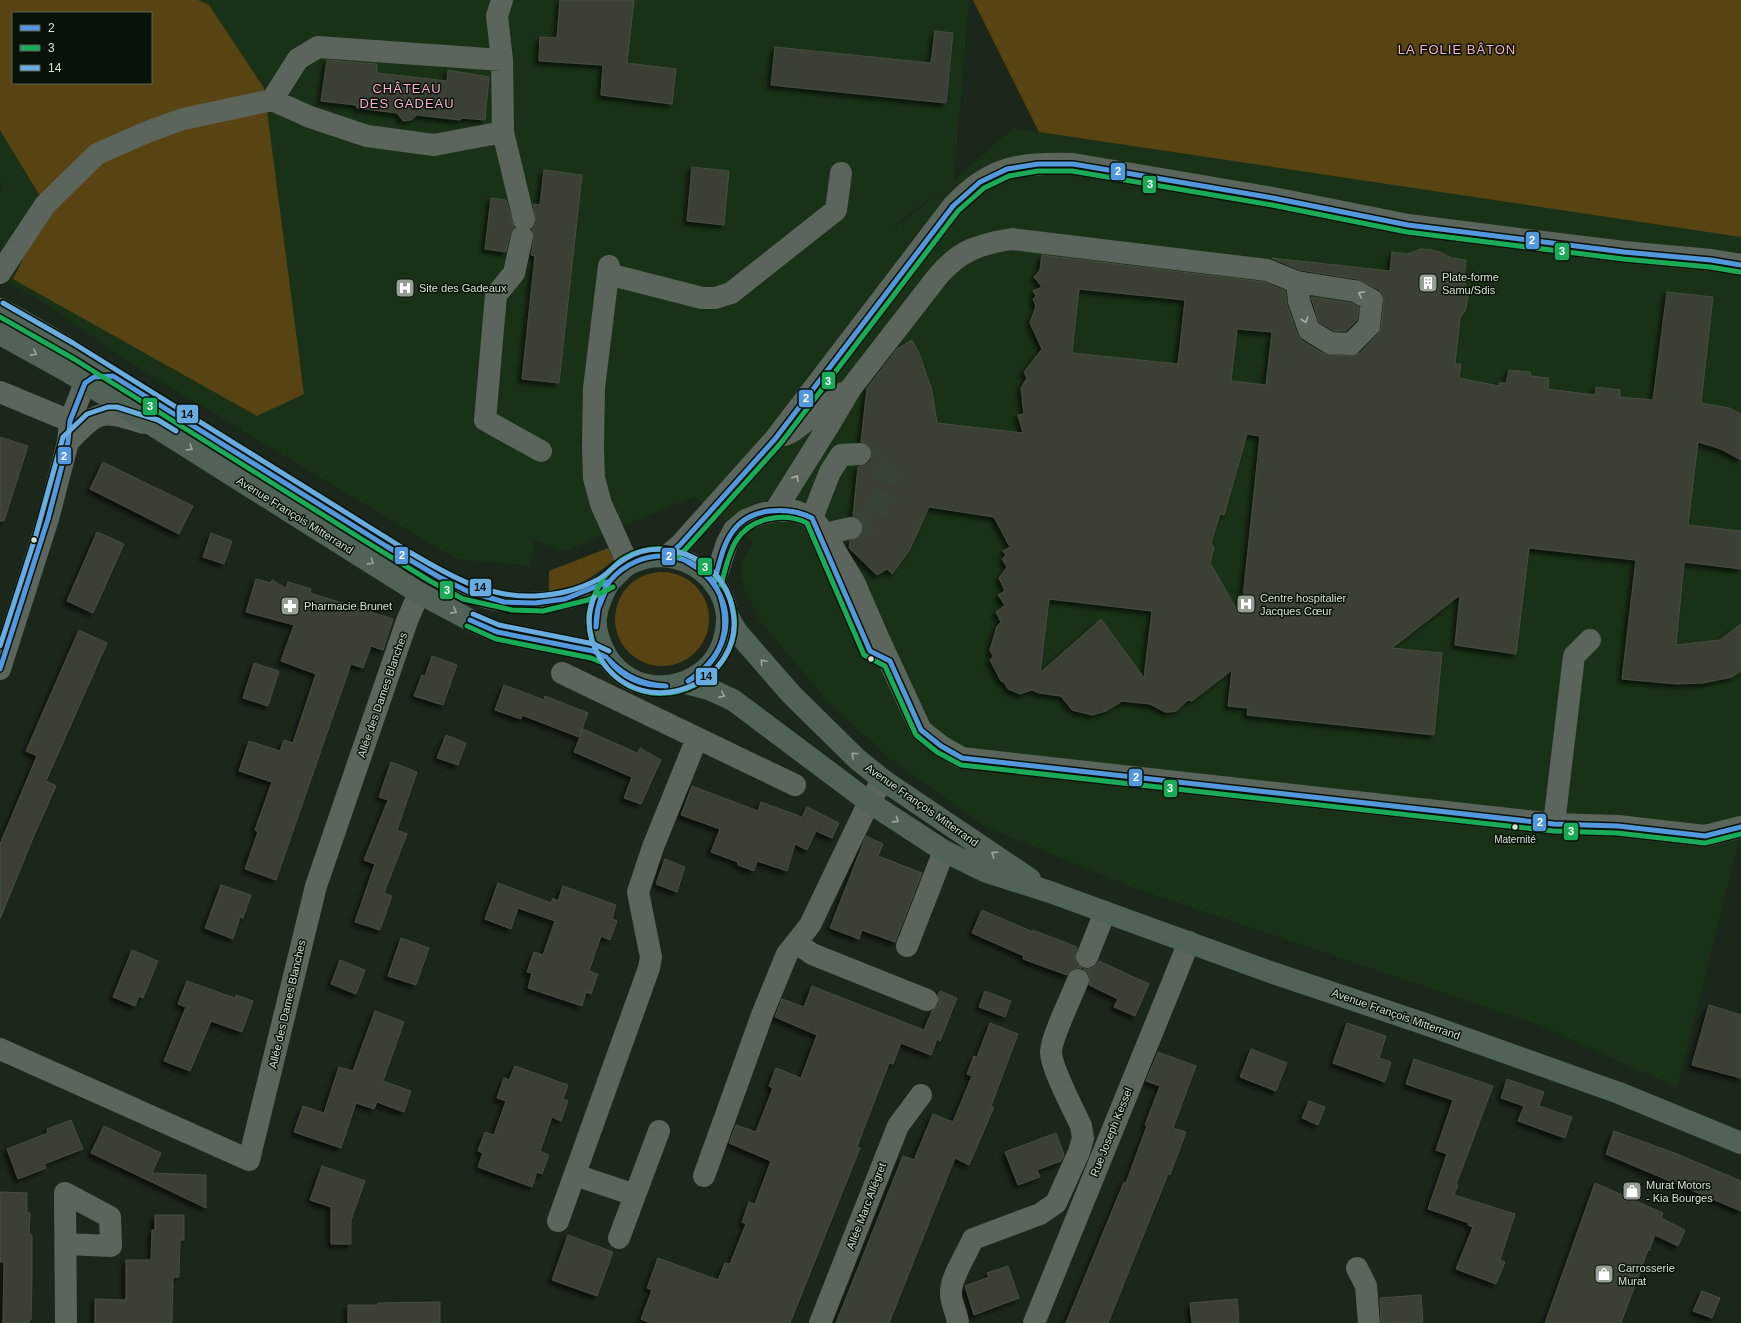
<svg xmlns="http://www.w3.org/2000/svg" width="1741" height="1323" font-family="Arial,sans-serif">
<defs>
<filter id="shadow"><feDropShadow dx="-3.5" dy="3.5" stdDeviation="2" flood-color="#0009"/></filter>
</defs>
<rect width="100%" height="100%" fill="#1b271a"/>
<!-- built -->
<path fill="#193117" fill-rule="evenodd" d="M0,0H969L954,180L1013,128L1741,232V841H1739L1677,1088L1539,1025L1133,888L986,827L889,758L829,703L759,620L744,588L741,574L742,562L753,543L695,497L612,530L565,552L535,540L530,566L456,559L138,368L35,297L0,278V191L3,184L0,182ZM13,13H151V83H13ZM943,188L906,220L893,228V227Z"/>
<!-- green -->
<path fill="#584412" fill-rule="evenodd" d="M0,0H198L209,5L264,88L304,394L257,416L13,279L48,209L0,130ZM13,13H151V83H13Z
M973,0H1741V237L1039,132Z
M608,548L614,560C592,578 577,588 549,591V571Z
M615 619a47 47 0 1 1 94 0a47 47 0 1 1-94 0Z"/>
<!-- building -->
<path fill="#3a4135" stroke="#464d40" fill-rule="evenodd" filter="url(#shadow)" d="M560,0H634L627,63L676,69L672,104L601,95L603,65L539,61L540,37L557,38Z
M935,31L953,33L946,103L771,85L775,47L931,63Z
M327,60L377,64V73L447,81L448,70L489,77L485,120L462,118L460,120L417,115L411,120L403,121L397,113L357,108L356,105L321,101Z
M692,167L729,171L724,225L687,221Z
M544,170L582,175L559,383L522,379L535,256L531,255L534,239L532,230L536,223L533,204L540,205Z
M491,198L506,200L514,228L510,234L506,252L485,249Z
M1421,249L1432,250L1442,253L1451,258L1466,260L1464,277L1468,298L1465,311L1460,318L1455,364H1461L1459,378L1499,386V383H1506L1509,370L1530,372L1531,376L1549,378L1548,389L1595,395L1596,387L1620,390V397L1653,400L1667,292L1713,297L1701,403L1729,408L1741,414V460L1721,449L1698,442L1688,525L1741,531V569L1684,562L1676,645L1720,640L1741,624V671L1732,677L1703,683L1677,684L1622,679L1636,560L1529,548L1516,654L1455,645L1460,595L1392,648L1442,653L1434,735L1247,715L1248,708L1228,706L1232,670L1192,701L1188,700L1176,711L1170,712H1165L1150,704L1122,701L1106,711L1092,715L1072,710L1061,696L1039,693L1032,690L1020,694L1008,689L1004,682L1001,681L990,660L993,656L990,650L997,626L1001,622L996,612L1005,605L998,595L1005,591L999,578L1007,567L1002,559L1006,555L1003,551L1010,547L994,517L929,507L909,551L892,574L887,569L877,575L849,548L850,541L859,537L863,531V526L860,520L853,516L858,467L867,464L871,460L872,454L870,447L866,443L861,442L867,388L897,349L912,340L919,353L932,391L937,423L1023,433L1018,415L1024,414L1021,388L1027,378L1024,372L1042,349L1030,323L1036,306L1033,299L1036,296L1033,291L1042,287L1034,277L1040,270L1042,255L1264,282L1285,291L1287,305L1297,334L1302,341L1324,354L1350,356L1360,353L1378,334L1381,327L1384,301L1383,294L1378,289L1357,279L1300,270L1272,258L1390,271L1392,252L1407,254ZM1079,289L1185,300L1178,364L1072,353ZM1237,329L1272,332L1266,385L1231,381ZM1247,434L1260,436L1241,617L1210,563L1214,548L1211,543L1220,514L1224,515ZM1049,599L1152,611L1144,678L1101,619L1040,673Z
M1311,297L1351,303L1359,307L1357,320L1346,331H1334L1319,322Z
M0,437L28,446L4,521H0Z
M103,462L193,506L179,534L90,489Z
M97,532L124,544L93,613L67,601Z
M211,533L232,541L224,564L203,557Z
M256,579L271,583L272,580L286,588L288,582L311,589L310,593L393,619L383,650L371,646L363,668L351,664L276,880L245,869L258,832L255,830L272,782L239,771L249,741L280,751L284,740L293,743L316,674L281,661L294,625L246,612Z
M79,630L107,643L46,781L56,786L33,838L0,919V844L37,756L26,751Z
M432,656L457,665L443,705L414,696L422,675L425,676Z
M254,663L279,671L268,706L243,698Z
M504,685L544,700L545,696L588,713L579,737L522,715L521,719L495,710Z
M583,729L637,753L640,748L661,760L641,804L624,798L632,777L574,752Z
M446,735L466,743L458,765L437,758Z
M391,762L417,772L397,830L407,834L384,893L392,896L380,930L355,922L375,864L364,860L388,800L379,797Z
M692,786L758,811L761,802L802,817L807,807L839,823L832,838L816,831L807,850L795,844L787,871L757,861L754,871L738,865V862L711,852L720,829L681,815Z
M866,836L883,844L878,856L922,873L895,942L862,930L859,939L830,928Z
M665,859L685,867L677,892L656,884Z
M498,883L551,903L553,898L558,901L563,886L616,905L612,919L617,921L610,940L601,936L589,971L598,974L591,994L586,992L582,1006L528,988L532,973L527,972L534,952L543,955L555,921L518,908L511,929L485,919Z
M221,885L251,895L243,918L240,917L233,939L205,928Z
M982,910L1033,932V930L1077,947L1075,959L1077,964L1082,968H1076L1071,970L1067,975L1023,959L1024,956L972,933Z
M401,938L429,948L416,985L388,976Z
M132,950L158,961L143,998L139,996L135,1006L113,997Z
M340,960L365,970L356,994L331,984Z
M1099,961L1149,984L1135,1016L1114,1007L1118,999L1089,985L1090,978L1088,973L1083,969H1089L1094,967Z
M187,981L235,998L236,995L253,1001L242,1032L211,1021L190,1071L164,1061L186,1007L178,1004Z
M812,986L924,1030L932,1011L939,1004L938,995L940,991L957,998L940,1041L937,1039L931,1055L901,1043L893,1064L889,1063L857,1147L860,1148L790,1323H651L641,1319L652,1290L647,1288L658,1258L718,1280L725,1263L730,1264L746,1224L742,1222L749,1202L755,1204L771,1161L729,1143L736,1125L756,1132L773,1088L769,1086L776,1068L801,1078L817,1035L775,1017L782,999L804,1007Z
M985,991L1011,1001L1005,1017L979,1007Z
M1709,1005L1741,1015V1078L1692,1065Z
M375,1011L404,1022L383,1081L411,1091L404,1112L377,1102L374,1109L356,1103L341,1148L294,1132L303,1106L324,1113L339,1067L353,1071Z
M990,1023L1018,1034L991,1106L994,1107L969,1165L955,1158L889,1323H836L903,1156L914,1160L933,1114L953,1122L972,1076L967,1074L974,1056L977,1057Z
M1347,1023L1386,1036L1379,1058L1391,1062L1385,1082L1333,1063Z
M1251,1049L1287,1063L1276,1091L1240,1077Z
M1158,1052L1196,1066L1173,1128L1186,1132L1170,1175L1168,1174L1108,1323H1066L1124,1182L1126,1183L1147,1126L1145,1125L1160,1086L1146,1081Z
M1414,1059L1493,1086L1456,1185H1458L1454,1195L1515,1214L1500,1260L1505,1262L1496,1284L1456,1269L1473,1227L1468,1225L1469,1223L1428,1209L1447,1154L1436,1150L1453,1100L1406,1084Z
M515,1066L568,1085L563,1099L568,1101L561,1121L552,1117L540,1151L549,1155L542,1174L537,1172L532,1187L478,1167L483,1153L478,1151L485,1132L494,1135L506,1101L497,1098L504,1078L509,1080Z
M1507,1079L1544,1092L1539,1106L1572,1117L1565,1138L1518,1121L1524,1106L1501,1098Z
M1309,1101L1325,1107L1318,1125L1302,1118Z
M71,1120L83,1149L44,1164L46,1168L18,1179L7,1149L48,1133L47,1129Z
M104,1126L161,1153L152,1173L206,1175V1208L91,1153Z
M1614,1131L1677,1154L1741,1181V1211L1606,1154Z
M1056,1133L1064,1155L1061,1161L1037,1170L1040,1177L1018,1185L1005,1152Z
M322,1166L365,1181L351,1220V1244H331V1207L310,1200Z
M1595,1183L1663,1213L1661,1218L1685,1230L1678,1246L1655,1235L1649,1251L1648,1250L1621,1323H1545Z
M0,1192L27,1193V1213H30L29,1235H32V1274L31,1320H29V1323H3L4,1262H0Z
M155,1215H184V1240H180L179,1277H173L172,1323H95V1299L126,1300V1260H151L152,1230H155Z
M568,1235L613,1252L597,1296L552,1280Z
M1008,1266L1019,1298L974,1315L965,1286L989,1277L987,1273Z
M1702,1291L1720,1298L1712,1318L1693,1311Z
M1421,1295L1423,1322L1381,1323L1380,1298Z
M1237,1299L1239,1323H1192L1190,1303Z
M440,1302V1323H348V1305H378V1303Z"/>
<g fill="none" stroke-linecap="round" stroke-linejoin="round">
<!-- minor-tunnel -->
<path stroke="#374336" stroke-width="22" stroke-dasharray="22 11" stroke-linecap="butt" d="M851,528L873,523L889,475L864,454H860"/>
<!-- minor -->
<path stroke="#5c655b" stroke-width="22" d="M272,100L298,59L318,47L502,60
M503,132L524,220
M522,237L514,273L496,295L485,420L541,451
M609,266L594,388L593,448L594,478L601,504L628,564
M0,273L45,205L97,154L147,132L183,119L272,100L310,117L367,136L434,145L503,132L502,60L497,16L502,0
M608,274L702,298H715L731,293L836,210L841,173
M0,392L70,421
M785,435L793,431L843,393
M68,442C100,409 100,410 144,423
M775,511L829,425L851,388L938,276C960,250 980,244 1012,239L1267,270L1297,282L1355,291L1372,300L1369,326L1351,344L1330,343L1309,330L1299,301L1297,282
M818,531L812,518L830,472L841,455L860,454
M825,534L851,528
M667,556L680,545L775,439L953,206C990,166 1021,162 1073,164L1273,198L1408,225L1624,252L1711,260L1741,265
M714,583L727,543L734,530L746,520L761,514L775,511H795L812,518L825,534L854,582L877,635L921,730L941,746L962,758L1554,824L1618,826L1705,836L1741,827
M0,669L48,519L68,442L70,421L85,383L94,377L101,376
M562,673L795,785
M1554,824L1574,656L1590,640
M797,943L812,954L927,1000
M907,946L944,851
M1087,957L1105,912
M0,1049L249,1160L316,886L407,621L419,593
M575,1175L635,1195
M704,1176L762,1015L787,954L810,925L869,802L883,780
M558,1221L649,968L651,957L638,892L653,847L697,738
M619,1238L659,1131
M66,1244L111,1246L110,1217L65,1193L66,1323
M1357,1268L1366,1286L1369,1323
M820,1323L898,1126L921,1095
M958,1323C957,1313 950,1301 951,1292C951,1277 967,1253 973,1239L1040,1214L1056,1203L1079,1152L1083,1138L1081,1126C1074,1110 1051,1068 1051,1052C1051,1038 1072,996 1078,980
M1034,1323L1189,942"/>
<!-- major -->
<path stroke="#516256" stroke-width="22" d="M0,309C48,334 92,363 138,392C203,432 267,472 331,512C356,528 382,543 407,559C433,574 458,590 487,598C520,606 552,605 585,593C593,590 602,586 609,581C617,576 622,567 631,563C671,543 722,569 727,615C728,632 722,653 709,666C677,698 622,692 603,649C598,639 595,628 596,617C598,603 603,592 610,581
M0,334L67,371L419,593L472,621L497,632L593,651L606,657
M727,615L737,632L791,694L857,759L883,780L1030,879
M686,683L709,689L733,700L869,802L944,851L987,872L1050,892L1273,973L1428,1025L1619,1093L1741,1143"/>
<!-- bus-1 casing -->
<g stroke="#091208" stroke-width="8">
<path id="bus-1" d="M667,556L680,545L775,439L953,206L980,182L1007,169L1038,164H1073L1273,198L1408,225L1624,252L1711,260L1741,265
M686,561C701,569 713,580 720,595
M609,582C640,544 700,547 720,595
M714,583C719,566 722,546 733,531C750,507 788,506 812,518L870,651L890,661L921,730L941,746L962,758L1554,824L1618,826L1705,836L1741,827
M470,620L497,632L593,651L606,657
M596,627C596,611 600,596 609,582
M596,627L598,609L609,582
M609,660C625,677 643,685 666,686
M609,660C623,679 643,686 666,686
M0,669L48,519L68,442L70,421L85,383L94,377L113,376L386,546L439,577L467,591L504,602L535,603L565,599L610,581
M688,681C721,659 732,633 720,595
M688,681C718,664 736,628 720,595"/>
</g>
<!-- bus-2 casing -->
<g stroke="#091208" stroke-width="8">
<path id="bus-2" d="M0,317L74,359L360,538L430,581L463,599L512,610L543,611L588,600L613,587
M672,561L685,550L781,443L958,211L984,188L1009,176L1038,171H1072L1272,205L1407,232L1623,259L1710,267L1740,272
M604,577C597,589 591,600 589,614C588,630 593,646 601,660C630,705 693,704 723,660C764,600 688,522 625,558C617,562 611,570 605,576
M721,585C729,555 733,527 768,519C781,516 794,517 807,523L864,655L885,666L916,735L937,752L961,765L1553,831L1617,833L1705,843L1741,834
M467,626L496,639L591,658L603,663"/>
</g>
<!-- bus-3 casing -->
<g stroke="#091208" stroke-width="8">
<path id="bus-3" d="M3,303L73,343L411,553C450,576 488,598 535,596C556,595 578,590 597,580C608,574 614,565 625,559C655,540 695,551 717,576C725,585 730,596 732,607C750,682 643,728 600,658C588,639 586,618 594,597
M473,614L499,625L594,644L609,651
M0,646L36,535L63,437L87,414L108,407H117L158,420L176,431"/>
</g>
<!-- bus-1 -->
<use href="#bus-1" stroke="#5398dd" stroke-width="5"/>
<!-- bus-2 -->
<use href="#bus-2" stroke="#1aab59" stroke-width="5"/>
<!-- bus-3 -->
<use href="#bus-3" stroke="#69acdf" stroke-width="5"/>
</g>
<!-- one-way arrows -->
<defs><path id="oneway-chevron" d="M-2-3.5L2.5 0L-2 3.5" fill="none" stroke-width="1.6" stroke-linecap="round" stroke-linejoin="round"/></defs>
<g stroke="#a5b0a3">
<use href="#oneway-chevron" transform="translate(1361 294) rotate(-153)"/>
<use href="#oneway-chevron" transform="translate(1305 320) rotate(71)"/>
<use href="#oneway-chevron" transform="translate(796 478) rotate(-58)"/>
</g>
<g stroke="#9aa89b">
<use href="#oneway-chevron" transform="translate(34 353) rotate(29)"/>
<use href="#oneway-chevron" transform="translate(190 448) rotate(32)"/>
<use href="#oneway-chevron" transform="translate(371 562) rotate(32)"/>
<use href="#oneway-chevron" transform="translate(454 611) rotate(28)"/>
<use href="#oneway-chevron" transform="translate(763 662) rotate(-131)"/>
<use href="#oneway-chevron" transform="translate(722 695) rotate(26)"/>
<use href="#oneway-chevron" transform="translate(854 755) rotate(-137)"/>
<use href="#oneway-chevron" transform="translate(896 820) rotate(33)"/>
<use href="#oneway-chevron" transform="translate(994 854) rotate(-146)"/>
</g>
<!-- icons -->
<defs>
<g id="building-square" transform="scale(1)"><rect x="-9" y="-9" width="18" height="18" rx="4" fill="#94a192" stroke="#091208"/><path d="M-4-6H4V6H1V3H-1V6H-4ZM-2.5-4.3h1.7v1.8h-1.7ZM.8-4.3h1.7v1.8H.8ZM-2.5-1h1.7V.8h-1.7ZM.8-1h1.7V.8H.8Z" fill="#fff"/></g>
<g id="hospital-square" transform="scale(1)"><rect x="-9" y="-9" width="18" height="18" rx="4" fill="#94a192" stroke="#091208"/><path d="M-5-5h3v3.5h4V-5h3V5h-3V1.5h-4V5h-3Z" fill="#fff"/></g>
<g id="pharmacy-square" transform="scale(1)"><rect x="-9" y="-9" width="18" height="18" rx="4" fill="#94a192" stroke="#091208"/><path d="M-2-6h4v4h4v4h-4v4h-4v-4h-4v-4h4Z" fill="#fff"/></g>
<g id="shop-square" transform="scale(1)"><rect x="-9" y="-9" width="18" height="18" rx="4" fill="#94a192" stroke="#091208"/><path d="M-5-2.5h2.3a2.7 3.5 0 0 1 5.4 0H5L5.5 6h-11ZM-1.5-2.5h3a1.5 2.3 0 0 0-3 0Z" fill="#fff"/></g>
</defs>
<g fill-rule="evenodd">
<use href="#building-square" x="1428" y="283"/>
<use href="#hospital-square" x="405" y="288"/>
<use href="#hospital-square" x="1246" y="604"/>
<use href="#pharmacy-square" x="290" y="606"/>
<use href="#shop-square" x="1632" y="1191"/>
<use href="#shop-square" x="1604" y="1274"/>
</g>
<!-- markers -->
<g fill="#d5e2d3" stroke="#091208" stroke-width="1.5">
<circle cx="34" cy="540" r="3.5"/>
<circle cx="871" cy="659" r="3.5"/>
<circle cx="1515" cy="827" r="3.5"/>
</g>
<g text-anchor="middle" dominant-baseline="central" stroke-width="3" stroke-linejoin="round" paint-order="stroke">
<!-- bus labels -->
<g font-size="10" fill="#d5e2d3" stroke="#091208">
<text x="1515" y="839">Maternité</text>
</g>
<!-- poi labels -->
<g font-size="11" fill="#d5e2d3" stroke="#091208" text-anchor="start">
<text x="1442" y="277">Plate-forme<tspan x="1442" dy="13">Samu/Sdis</tspan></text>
<text x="419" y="288">Site des Gadeaux</text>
<text x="1260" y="598">Centre hospitalier<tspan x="1260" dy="13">Jacques Cœur</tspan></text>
<text x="304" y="606">Pharmacie Brunet</text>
<text x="1646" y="1185">Murat Motors<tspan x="1646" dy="13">- Kia Bourges</tspan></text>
<text x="1618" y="1268">Carrosserie<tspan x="1618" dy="13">Murat</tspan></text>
</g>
<!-- street labels -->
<g font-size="11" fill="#d5e2d3" stroke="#091208">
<text transform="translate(295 515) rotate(32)">Avenue François Mitterrand</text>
<text transform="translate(382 695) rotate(-71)">Allée des Dames Blanches</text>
<text transform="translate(922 805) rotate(35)">Avenue François Mitterrand</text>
<text transform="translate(287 1004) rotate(-77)">Allée des Dames Blanches</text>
<text transform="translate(1396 1014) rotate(19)">Avenue François Mitterrand</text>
<text transform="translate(1111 1132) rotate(-68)">Rue Joseph Kessel</text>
<text transform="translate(866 1206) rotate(-69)">Allée Marc Allégret</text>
</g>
<!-- quarter labels -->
<g font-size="13" letter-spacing="1" fill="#feafcd" stroke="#091208">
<text x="1457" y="49">LA FOLIE BÂTON</text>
<text x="407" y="88">CHÂTEAU<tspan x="407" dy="15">DES GADEAU</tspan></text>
</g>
</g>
<g stroke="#091208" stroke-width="1.5">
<rect x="1110" y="162" width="16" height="19" rx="4" fill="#5398dd"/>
<rect x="1142" y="175" width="15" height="19" rx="4" fill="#1aab59"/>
<rect x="1525" y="231" width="15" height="19" rx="4" fill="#5398dd"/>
<rect x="1554" y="242" width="16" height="19" rx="4" fill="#1aab59"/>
<rect x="821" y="371" width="15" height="19" rx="4" fill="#1aab59"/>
<rect x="798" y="389" width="16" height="19" rx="4" fill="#5398dd"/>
<rect x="142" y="397" width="16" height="19" rx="4" fill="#1aab59"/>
<rect x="176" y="404" width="23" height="20" rx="4" fill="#69acdf"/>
<rect x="57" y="446" width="15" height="19" rx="4" fill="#5398dd"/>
<rect x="394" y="546" width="15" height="19" rx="4" fill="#5398dd"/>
<rect x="661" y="547" width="15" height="19" rx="4" fill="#5398dd"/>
<rect x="697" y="557" width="16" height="19" rx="4" fill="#1aab59"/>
<rect x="469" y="578" width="23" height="19" rx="4" fill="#69acdf"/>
<rect x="439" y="580" width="15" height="20" rx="4" fill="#1aab59"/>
<rect x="695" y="667" width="23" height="19" rx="4" fill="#69acdf"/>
<rect x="1128" y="768" width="15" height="19" rx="4" fill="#5398dd"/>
<rect x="1163" y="779" width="15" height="19" rx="4" fill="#1aab59"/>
<rect x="1532" y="813" width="15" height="19" rx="4" fill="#5398dd"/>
<rect x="1563" y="822" width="16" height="19" rx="4" fill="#1aab59"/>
</g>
<g font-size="11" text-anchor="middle" font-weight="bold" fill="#fff">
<text x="1118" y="175">2</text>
<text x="1150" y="188">3</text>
<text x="1532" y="244">2</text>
<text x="1562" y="255">3</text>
<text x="828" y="385">3</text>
<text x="806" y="402">2</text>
<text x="150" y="410">3</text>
<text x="64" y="460">2</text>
<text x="402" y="559">2</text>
<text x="669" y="560">2</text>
<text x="705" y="571">3</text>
<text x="447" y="594">3</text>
<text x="1136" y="781">2</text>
<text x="1170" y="792">3</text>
<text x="1540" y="826">2</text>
<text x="1571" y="835">3</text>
</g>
<g font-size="11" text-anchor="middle" font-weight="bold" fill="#111">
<text x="187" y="418">14</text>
<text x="480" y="591">14</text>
<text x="706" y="680">14</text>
</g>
<!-- legend -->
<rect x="12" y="12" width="140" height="72" fill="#091208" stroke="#5b6559"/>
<rect x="20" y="25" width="20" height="6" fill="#5398dd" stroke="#5b6559"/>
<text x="48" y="32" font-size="12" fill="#d5e2d3">2</text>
<rect x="20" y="45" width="20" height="6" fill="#1aab59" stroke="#5b6559"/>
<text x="48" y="52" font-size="12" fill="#d5e2d3">3</text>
<rect x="20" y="65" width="20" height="6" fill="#69acdf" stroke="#5b6559"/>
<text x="48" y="72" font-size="12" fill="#d5e2d3">14</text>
</svg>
